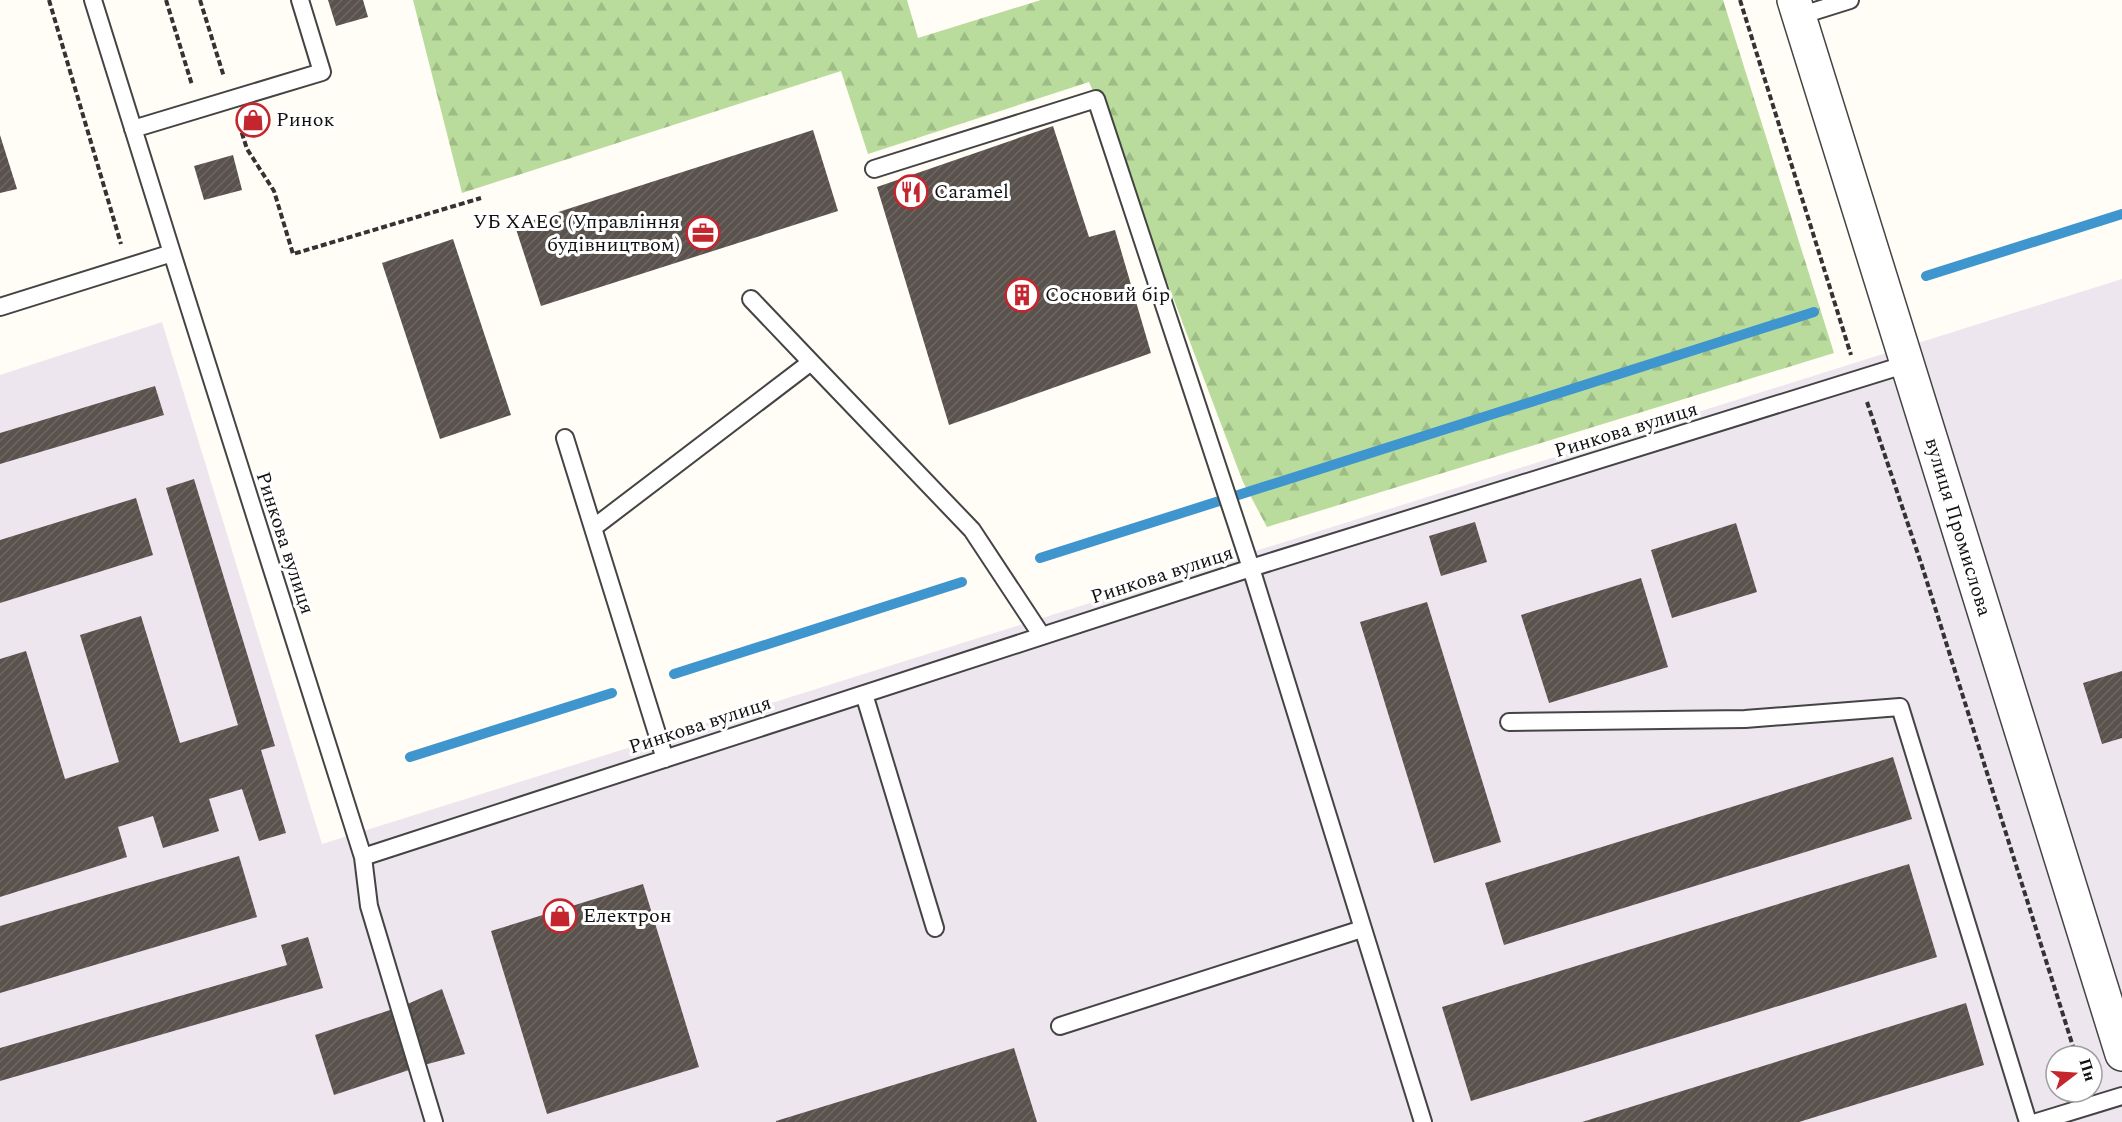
<svg xmlns="http://www.w3.org/2000/svg" width="2122" height="1122" font-family="Spectral,serif">
<defs>
<pattern id="forest-firs" width="22" height="20" patternUnits="userSpaceOnUse" patternTransform="scale(1.5)"><rect width="22" height="20" fill="#b9dc9c"/><path d="M5 1l3.5 6h-7zM16 11l3.5 6h-7z" fill="#9ebc85"/></pattern>
<pattern id="building-hatch" width="6" height="6" patternUnits="userSpaceOnUse" patternTransform="scale(1.5)"><rect width="6" height="6" fill="#5a524d"/><path d="M-1 1l2-2M0 6l6-6M5 7l2-2" fill="none" stroke="#6d6662"/></pattern>
</defs>
<rect width="100%" height="100%" fill="#fffdf5"/>
<!-- industrial -->
<path fill="#eee6ef" fill-rule="evenodd" d="M2122,279V1122H0V375L162,322L322,844ZM2056,1056H2092V1092H2056Z"/>
<!-- forest -->
<path fill="url(#forest-firs)" d="M413,0H907L918,38L1041,0H1723L1834,353L1267,527L1243,482L1105,118L1089,82L868,154L841,71L462,193Z"/>
<g fill="none" stroke-linecap="round" stroke-linejoin="round">
<!-- stream -->
<path stroke="#3f96cf" stroke-width="10" d="M1926,276L2122,214
M1040,558L1814,312
M674,674L962,582
M410,757L612,693"/>
</g>
<!-- building -->
<path fill="url(#building-hatch)" d="M328,0H363L368,17L336,26Z
M1053,126L1089,237L1115,230L1151,353L949,425L877,187Z
M813,130L838,211L541,306L515,226Z
M0,135L17,189L0,193Z
M233,155L242,190L204,200L194,166Z
M453,239L511,415L440,439L382,263Z
M155,386L164,415L0,464V433Z
M194,479L275,746L261,750L286,833L259,841L242,789L209,799L219,831L163,848L153,816L118,827L127,857L0,897V659L26,651L65,779L119,762L80,635L141,616L180,743L238,725L166,488Z
M136,498L153,555L0,603V540Z
M1475,522L1487,562L1441,576L1429,536Z
M1736,523L1757,592L1672,618L1651,550Z
M1641,578L1668,667L1549,703L1521,615Z
M1427,602L1501,842L1434,863L1360,622Z
M2122,671V738L2102,744L2083,683Z
M1893,757L1912,819L1504,945L1485,883Z
M239,856L257,917L0,993V926Z
M1909,864L1937,957L1471,1101L1442,1007Z
M643,884L699,1067L547,1114L491,931Z
M308,937L323,988L0,1081V1048L287,965L281,945Z
M442,989L465,1054L424,1065L334,1095L315,1035L405,1005Z
M1966,1003L1984,1065L1799,1122H1582Z
M1014,1048L1037,1122H776V1121Z"/>
<g fill="none" stroke-linecap="round" stroke-linejoin="round">
<!-- service casing -->
<g stroke="#444" stroke-width="20">
<path id="service" d="M93,0L172,253L363,857L1251,568L1907,364
M1799,16L1850,0
M133,129L322,72L300,0
M874,169L1096,99L1251,568L1423,1122
M751,299L811,362
M0,307L172,253
M565,438L593,528
M864,694L935,928
M1509,722L1745,719L1900,707L2028,1122
M665,759L593,528L811,362L972,530L1042,636
M363,857L369,906L434,1122
M1060,1026L1362,929
M2037,1122L2122,1096"/>
</g>
<!-- minor casing -->
<g stroke="#444" stroke-width="36">
<path id="minor" d="M1794,0L2122,1054"/>
</g>
<!-- path -->
<path stroke="#333" stroke-width="4" stroke-dasharray="6 3" stroke-linecap="butt" d="M49,0L121,244
M166,0L192,85
M200,0L224,77
M1740,0L1851,355
M239,124L247,149L274,191L293,254L481,198
M1867,402L1922,566L2076,1056"/>
<!-- service -->
<use href="#service" stroke="#fff" stroke-width="16"/>
<!-- minor -->
<use href="#minor" stroke="#fff" stroke-width="33"/>
</g>
<!-- icons -->
<defs>
<g id="shop-ring" transform="scale(1.725)"><circle r="9.5" fill="#fff" stroke="#c4262e" stroke-width="1.5"/><path d="M-5-2.5h2.3a2.7 3.5 0 0 1 5.4 0H5L5.5 6h-11ZM-1.5-2.5h3a1.5 2.3 0 0 0-3 0Z" fill="#c4262e"/></g>
<g id="restaurant-ring" transform="scale(1.725)"><circle r="9.5" fill="#fff" stroke="#c4262e" stroke-width="1.5"/><path d="M-5-6h1v4h1v-4h1v4h1v-4h1v5L-1.5 .5V6h-2V.5L-5-1ZM5-6V6H3V1.5H1.5Q1.5-4 5-6Z" fill="#c4262e"/></g>
<g id="office-ring" transform="scale(1.725)"><circle r="9.5" fill="#fff" stroke="#c4262e" stroke-width="1.5"/><path d="M-6-3h4V-5.5h4V-3h4V5H-6ZM-1-4.5V-3h2v-1.5ZM-6 0V1H6V0Z" fill="#c4262e"/></g>
<g id="building-ring" transform="scale(1.725)"><circle r="9.5" fill="#fff" stroke="#c4262e" stroke-width="1.5"/><path d="M-4-6H4V6H1V3H-1V6H-4ZM-2.5-4.3h1.7v1.8h-1.7ZM.8-4.3h1.7v1.8H.8ZM-2.5-1h1.7V.8h-1.7ZM.8-1h1.7V.8H.8Z" fill="#c4262e"/></g>
</defs>
<g fill-rule="evenodd">
<use href="#shop-ring" x="253" y="120"/>
<use href="#restaurant-ring" x="911" y="192"/>
<use href="#office-ring" x="703" y="233"/>
<use href="#building-ring" x="1022" y="295"/>
<use href="#shop-ring" x="560" y="916"/>
</g>
<g text-anchor="middle" dominant-baseline="central" stroke-width="6" stroke-linejoin="round" paint-order="stroke">
<!-- poi labels -->
<g font-size="20" fill="#111" stroke="#fff" text-anchor="start">
<text x="276" y="120">Ринок</text>
<text x="934" y="192">Caramel</text>
<text x="680" y="222" text-anchor="end">УБ ХАЕС (Управління<tspan x="680" dy="23">будівництвом)</tspan></text>
<text x="1045" y="295">Сосновий бір</text>
<text x="583" y="916">Електрон</text>
</g>
<!-- street labels -->
<g font-size="20" fill="#111" stroke="#fff">
<text transform="translate(1626 430) rotate(-17)">Ринкова вулиця</text>
<text transform="translate(1958 527) rotate(73)">вулиця Промислова</text>
<text transform="translate(285 543) rotate(72)">Ринкова вулиця</text>
<text transform="translate(1162 575) rotate(-18)">Ринкова вулиця</text>
<text transform="translate(700 725) rotate(-18)">Ринкова вулиця</text>
</g>
</g>
<!-- north arrow -->
<g transform="translate(2074 1074) rotate(73)"><circle r="28" fill="#ffffff" stroke="#a0a0a0" stroke-width="1.5"/>
<path d="M0-4.5L10 22L0 15L-10 22Z" fill="#c4262e"/>
<text y="-9" font-size="16" font-weight="bold" text-anchor="middle" fill="#111111">Пн</text>
</g>
</svg>
